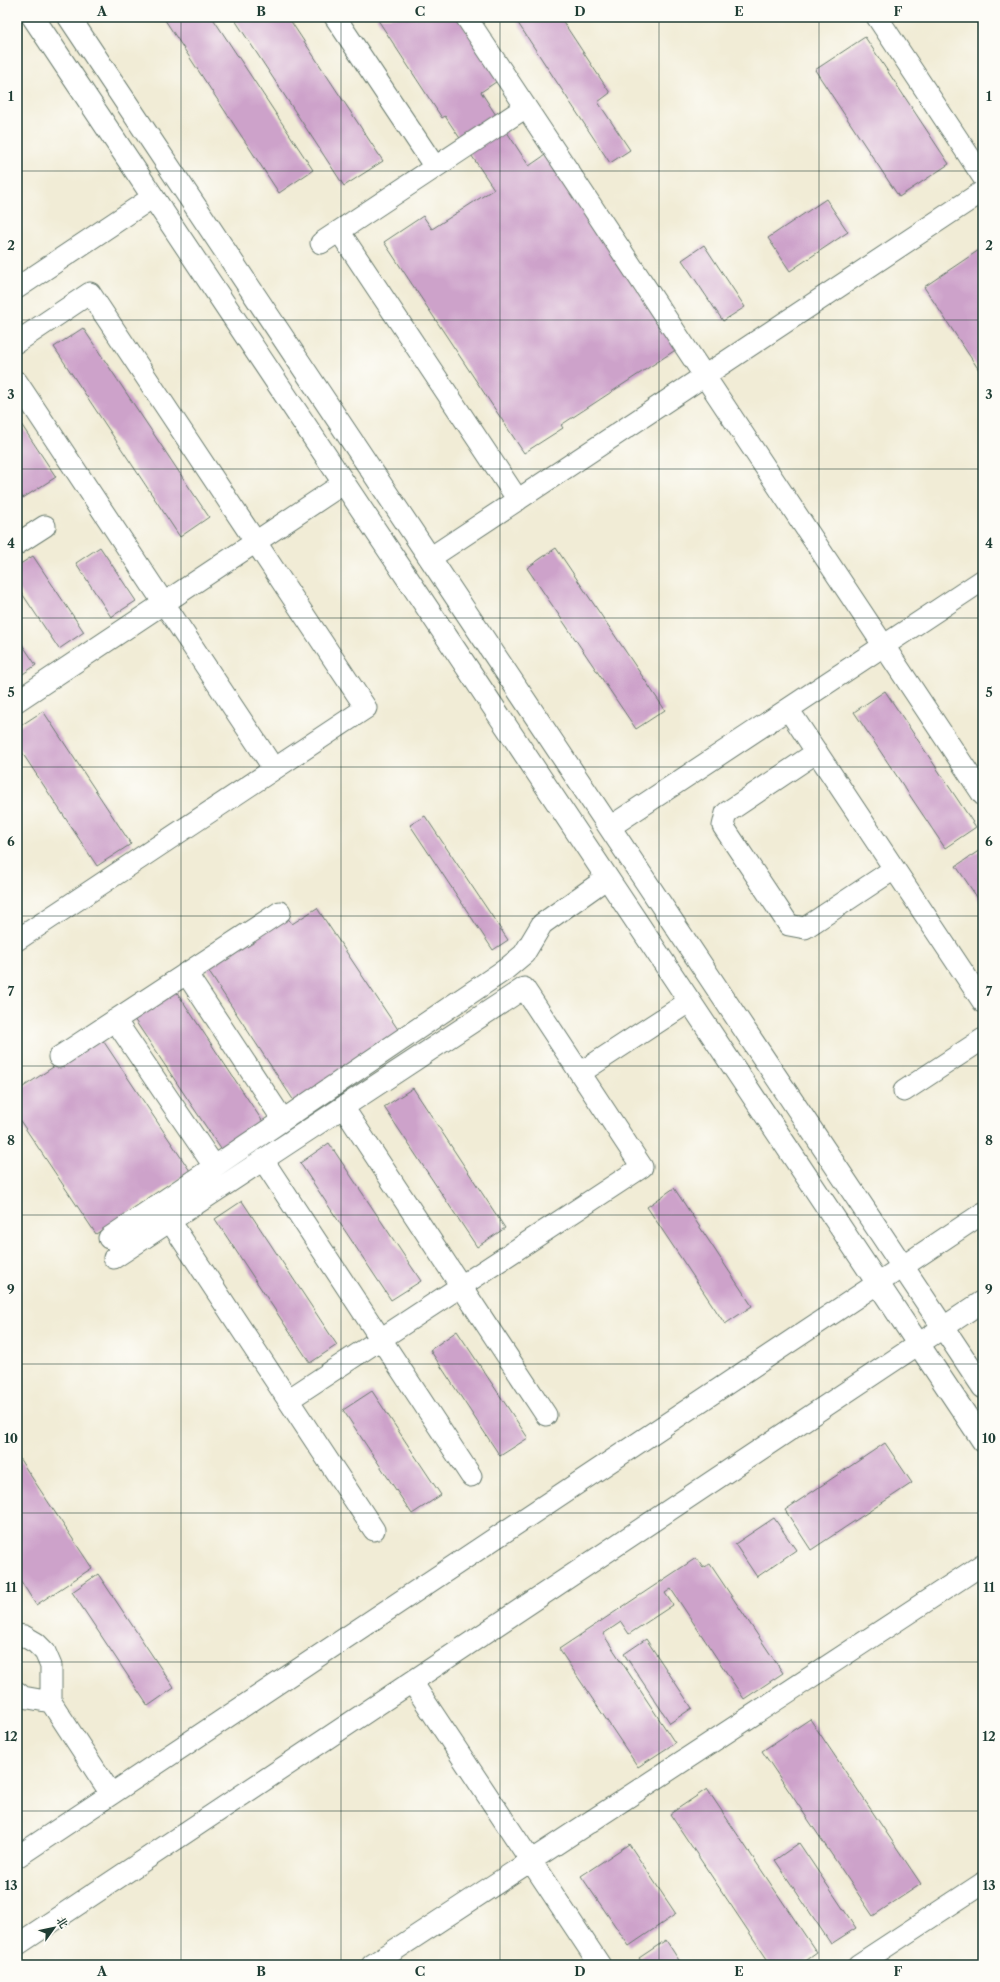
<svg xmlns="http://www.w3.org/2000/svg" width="1000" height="1982" font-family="'Libre Caslon Text','Noto Serif SC',serif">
<rect width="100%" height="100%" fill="#fdfcf7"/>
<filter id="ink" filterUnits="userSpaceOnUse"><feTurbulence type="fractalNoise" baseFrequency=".025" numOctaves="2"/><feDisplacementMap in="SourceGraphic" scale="8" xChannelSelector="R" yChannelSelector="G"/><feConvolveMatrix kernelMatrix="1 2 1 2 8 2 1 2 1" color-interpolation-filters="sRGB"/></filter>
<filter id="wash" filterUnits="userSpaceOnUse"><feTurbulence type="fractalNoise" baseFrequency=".012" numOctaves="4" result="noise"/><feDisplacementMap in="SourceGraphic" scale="16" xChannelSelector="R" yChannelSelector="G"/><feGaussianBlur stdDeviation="0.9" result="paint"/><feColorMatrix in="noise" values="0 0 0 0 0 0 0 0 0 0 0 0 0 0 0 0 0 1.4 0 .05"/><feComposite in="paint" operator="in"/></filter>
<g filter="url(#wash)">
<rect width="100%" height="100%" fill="#f1ecd6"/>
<g id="blocks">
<!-- building -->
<path fill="#cda2ca" d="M163,17H212L313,170L279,193Z
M233,17H288L383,161L344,186Z
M376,17H458L499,80L481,92L529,166L548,153L677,349L561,425L563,428L524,453L384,242L423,216L432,229L494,189L445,116L442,118Z
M514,17H560L610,93L598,102L630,150L610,163Z
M865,37L949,164L899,197L815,70Z
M826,199L848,232L790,271L768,238Z
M704,245L745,307L723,321L682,260Z
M979,250L983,257V367L979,370L924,287Z
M83,328L209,517L180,537L54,347Z
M17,418L56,477L23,498L17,489Z
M100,547L136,601L111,617L76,563Z
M556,548L665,710L636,729L527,568Z
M33,556L84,632L59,649L17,586V566Z
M17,637L36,665L17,678Z
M885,691L976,827L945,848L854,712Z
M43,711L131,844L97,866L17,745V728Z
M425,816L508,940L493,950L410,825Z
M983,848V906L956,866Z
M317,908L401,1034L296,1104L205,966L284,913L292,924Z
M174,988L263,1122L221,1149L132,1016Z
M100,1036L190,1171L96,1234L17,1116V1091Z
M413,1088L505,1228L477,1247L384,1107Z
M329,1143L421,1281L391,1300L300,1163Z
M674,1188L752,1306L725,1324L647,1207Z
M242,1201L337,1345L310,1363L215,1219Z
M457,1331L528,1438L500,1456L430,1350Z
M372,1391L441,1495L412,1514L343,1410Z
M885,1443L912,1483L811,1550L785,1510Z
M17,1455L92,1568L36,1605L17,1575Z
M774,1518L796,1550L757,1577L735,1544Z
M696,1558L703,1568L710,1564L783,1673L744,1699L671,1589L665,1593L673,1605L629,1634L621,1622L603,1634L675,1743L638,1767L559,1649Z
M98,1574L174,1688L148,1706L72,1592Z
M646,1639L692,1708L670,1723L624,1654Z
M810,1719L921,1884L873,1916L762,1751Z
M707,1789L817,1953L800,1965H771L670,1814Z
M799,1843L856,1928L831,1944L775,1860Z
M629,1844L676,1914L629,1946L581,1876Z
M666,1940L682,1965H643L639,1958Z"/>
</g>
</g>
<g filter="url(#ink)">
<use href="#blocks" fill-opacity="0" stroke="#687a6d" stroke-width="1"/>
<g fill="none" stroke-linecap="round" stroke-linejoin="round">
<!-- minor casing -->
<g stroke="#687a6d" stroke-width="23">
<path id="minor" d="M335,17L435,167
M466,17L983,795
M877,17L983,177
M339,231L518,500
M321,243L526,107
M17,288L153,197
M17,342L90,293L366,708L17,940
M17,382L274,769
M17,544L45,526
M430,558L983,191
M17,701L344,483
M788,709L983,1002
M817,752L726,813L723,826L789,925L805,928L894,869
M610,827L983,580
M186,973L283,1120
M115,1020L214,1166
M59,1057L280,912
M580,1073L690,1001
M904,1091L983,1039
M343,1107L546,1415
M263,1160L471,1476
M170,1221L374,1530
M109,1238L506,969L524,954L542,924L607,878
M114,1258L524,988L642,1167L288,1400
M17,1635L24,1636L36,1643L45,1652L51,1666V1702L111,1794
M412,1682L600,1965
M17,1692L23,1697L51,1702
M17,1857L983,1213
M17,1945L983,1301
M372,1965L983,1564
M858,1965L983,1883"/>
</g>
<!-- major casing -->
<g stroke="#687a6d" stroke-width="24">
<path id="major" d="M33,17L983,1441
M69,17L983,1387"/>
</g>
<!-- minor -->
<use href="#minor" stroke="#fff" stroke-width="21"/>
<!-- major -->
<use href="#major" stroke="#fff" stroke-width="22"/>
</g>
</g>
<!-- grid -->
<path fill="none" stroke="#1f3d34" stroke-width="1" stroke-opacity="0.55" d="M181,17V1965M341,17V1965M500,17V1965M659,17V1965M819,17V1965M17,171H983M17,320H983M17,469H983M17,618H983M17,767H983M17,916H983M17,1066H983M17,1215H983M17,1364H983M17,1513H983M17,1662H983M17,1811H983"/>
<!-- margin -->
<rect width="1000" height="1982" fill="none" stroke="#fdfcf7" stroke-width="44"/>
<!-- north arrow -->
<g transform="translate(54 1928) rotate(57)" stroke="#fdfcf7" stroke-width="3" paint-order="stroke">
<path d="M0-3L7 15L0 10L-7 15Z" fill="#1f3d34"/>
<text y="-6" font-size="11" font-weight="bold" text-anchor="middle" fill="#1f3d34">北</text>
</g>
<rect x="22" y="22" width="956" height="1938" fill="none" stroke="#1f3d34" stroke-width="1.5"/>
<g font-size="13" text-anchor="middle" font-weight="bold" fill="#1f3d34">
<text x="102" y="16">A</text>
<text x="261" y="16">B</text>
<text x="420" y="16">C</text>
<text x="580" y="16">D</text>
<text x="739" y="16">E</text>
<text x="898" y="16">F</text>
<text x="11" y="101">1</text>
<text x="989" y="101">1</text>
<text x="11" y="250">2</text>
<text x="989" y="250">2</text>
<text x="11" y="399">3</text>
<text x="989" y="399">3</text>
<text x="11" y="548">4</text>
<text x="989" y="548">4</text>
<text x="11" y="697">5</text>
<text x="989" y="697">5</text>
<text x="11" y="846">6</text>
<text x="989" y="846">6</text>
<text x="11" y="996">7</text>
<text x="989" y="996">7</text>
<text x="11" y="1145">8</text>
<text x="989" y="1145">8</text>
<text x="11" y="1294">9</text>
<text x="989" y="1294">9</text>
<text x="11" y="1443">10</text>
<text x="989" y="1443">10</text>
<text x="11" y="1592">11</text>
<text x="989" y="1592">11</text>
<text x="11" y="1741">12</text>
<text x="989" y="1741">12</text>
<text x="11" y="1890">13</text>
<text x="989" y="1890">13</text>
<text x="102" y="1976">A</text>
<text x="261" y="1976">B</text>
<text x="420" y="1976">C</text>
<text x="580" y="1976">D</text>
<text x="739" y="1976">E</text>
<text x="898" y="1976">F</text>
</g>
</svg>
